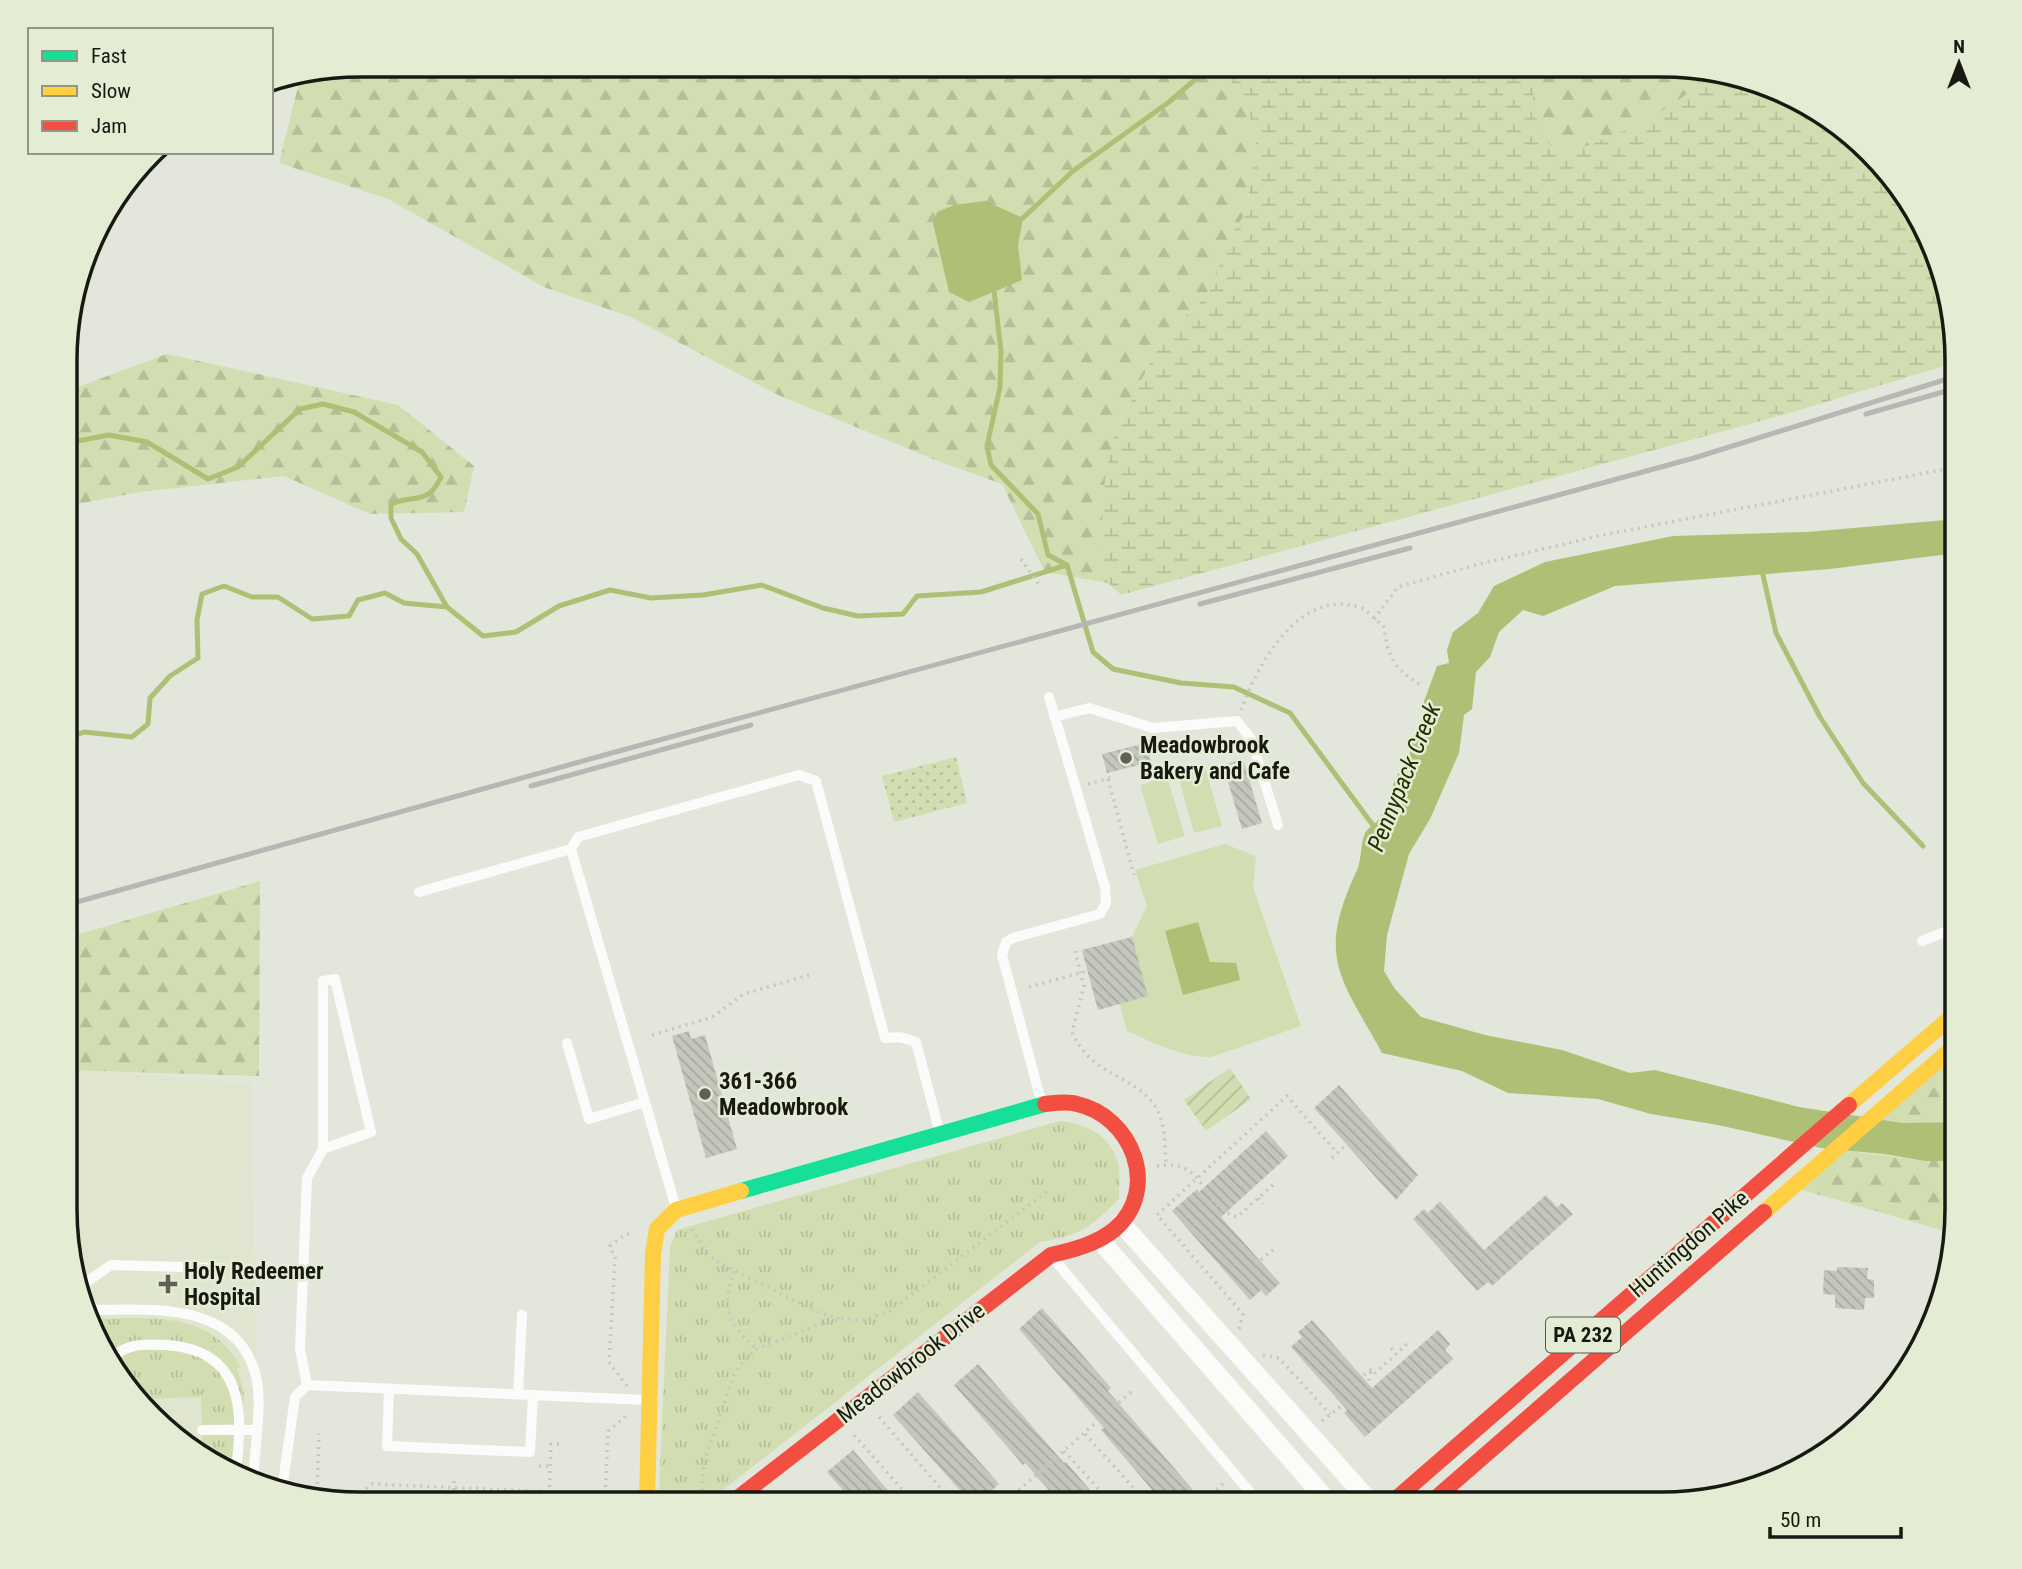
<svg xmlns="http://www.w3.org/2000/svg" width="2022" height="1569" font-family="'Roboto Condensed',sans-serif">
<defs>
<pattern id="grass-tufts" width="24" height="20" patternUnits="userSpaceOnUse" patternTransform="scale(1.75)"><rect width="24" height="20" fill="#d2deb1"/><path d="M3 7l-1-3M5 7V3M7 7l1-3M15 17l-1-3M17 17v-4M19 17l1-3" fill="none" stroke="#b4be97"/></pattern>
<pattern id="forest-firs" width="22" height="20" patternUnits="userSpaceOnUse" patternTransform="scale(1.75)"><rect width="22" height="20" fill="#d2deb1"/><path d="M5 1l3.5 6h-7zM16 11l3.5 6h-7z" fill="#b4be97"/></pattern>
<pattern id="wetland-marsh" width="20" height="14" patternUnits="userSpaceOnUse" patternTransform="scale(1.75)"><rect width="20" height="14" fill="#d2deb1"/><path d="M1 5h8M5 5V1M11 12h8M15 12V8" fill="none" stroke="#b4be97"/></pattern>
<pattern id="park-dots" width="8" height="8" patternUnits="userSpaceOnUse" patternTransform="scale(1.75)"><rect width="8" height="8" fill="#d2deb1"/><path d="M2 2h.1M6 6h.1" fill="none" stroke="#b4be97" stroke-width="1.8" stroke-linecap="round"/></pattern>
<pattern id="garden-furrows" width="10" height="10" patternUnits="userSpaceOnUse" patternTransform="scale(1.75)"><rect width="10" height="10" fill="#d2deb1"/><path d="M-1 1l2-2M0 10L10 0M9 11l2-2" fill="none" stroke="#b4be97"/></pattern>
<pattern id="building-back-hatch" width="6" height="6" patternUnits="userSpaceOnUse" patternTransform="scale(1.75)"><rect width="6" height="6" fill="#c4c7bc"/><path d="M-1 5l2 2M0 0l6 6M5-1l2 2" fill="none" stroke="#a8aaa1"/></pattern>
</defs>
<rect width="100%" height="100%" fill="#e3e6da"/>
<!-- built -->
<path fill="#dfe5ce" d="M66,1068L251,1084L257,1383L253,1483L165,1431L95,1339L65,1229Z"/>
<!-- grass -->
<path fill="url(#grass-tufts)" d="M1060,1121C1084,1123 1109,1134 1117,1160C1121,1171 1119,1188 1119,1199C1090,1228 1081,1235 1040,1242L705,1504H661L659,1492L670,1247L677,1230Z
M90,1319C146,1318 211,1309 240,1367L237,1368L244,1393L243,1416C240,1402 240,1385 232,1373C211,1339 147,1329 114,1350L106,1340L95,1338Z
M134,1349C202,1349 224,1352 236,1424L202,1425L201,1397L141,1399L113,1363Z
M202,1434H236L231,1472L203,1454Z"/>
<!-- forest -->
<path fill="url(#forest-firs)" d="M360,65H1222L1249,114L1256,143L1246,213L1222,248L1216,282L1198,305L1171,328L1157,348L1113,439L1100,552L1108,583L1045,572L1002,484L938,461L778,395L631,317L544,287L388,199L279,163L301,75Z
M1516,65H1681L1716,74L1465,343L1531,76Z
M167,354L398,405L474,466L464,512L370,514L284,476L140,492L67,506V391Z
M260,881L259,1076L66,1070V938Z
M1957,1043V1122L1902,1123L1871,1118Z
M1835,1149L1925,1161H1957L1955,1234L1792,1187Z"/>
<!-- wetland -->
<path fill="url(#wetland-marsh)" d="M1222,65H1516L1531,76C1535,105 1533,144 1566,154L1646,122L1716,74L1775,87L1857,138L1927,230L1957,362L1783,415L1121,595L1108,583L1100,552L1105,479L1113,439L1157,348L1171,328L1198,305L1216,282L1222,248L1246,213L1256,143L1249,114Z"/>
<!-- park -->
<path fill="url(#park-dots)" d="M956,757L967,803L894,822L882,776Z"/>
<!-- garden -->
<path fill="url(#garden-furrows)" d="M1230,1068L1251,1099L1206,1131L1184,1100Z"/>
<!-- pitch -->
<path fill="#d2deb1" d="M1205,767L1222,826L1194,833L1178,775Z
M1167,777L1185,836L1158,844L1140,785Z
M1225,844L1256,856L1253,887L1301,1026L1211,1057C1180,1057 1155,1043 1127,1031L1120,1004L1098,1010L1082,950L1132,937L1147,906L1135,870Z"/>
<!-- water -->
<path fill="#aec076" d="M985,201L1023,218L1018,245L1022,280L969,302L949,292L933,223L937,212L954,205Z
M1957,519V553L1830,569L1615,586L1543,616L1523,610L1499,632L1490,657L1476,672L1472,709L1464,715L1459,753L1430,819L1409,854L1387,935L1384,971L1395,989L1421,1017L1485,1035L1562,1050L1630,1073L1655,1070L1799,1107L1902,1123L1957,1122V1161H1925L1884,1154L1821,1148L1718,1125L1651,1114L1598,1099L1508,1093L1462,1071L1382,1053C1340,976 1316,958 1357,870C1362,858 1360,845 1365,833C1368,827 1376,824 1380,818C1392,800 1391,775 1408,762L1412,742L1426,710L1423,704L1437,666L1449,663L1447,650L1453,632L1478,613L1494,586L1545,562L1673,536L1807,532Z
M1198,922L1210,962L1236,963L1240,980L1183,995L1165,931Z"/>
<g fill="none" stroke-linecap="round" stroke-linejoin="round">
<!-- stream -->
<path stroke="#aec076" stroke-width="5" d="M1023,218L1073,171L1169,102L1212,65
M994,291L1001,351L1000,387L987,446L991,465L1038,514L1048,555L1067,565
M67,443L109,435L147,442L208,479L238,467L300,409L323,404L354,412L422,452L441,477C428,505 416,494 391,504V518L401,539L417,554L447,607L483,636L516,632L559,606L610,590L651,598L703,595L762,585L823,608L858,616L903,614L917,596L981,592L1067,565
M1067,565L1093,652L1113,669L1181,683L1234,687L1290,713L1375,828
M1761,566L1776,633L1820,717L1863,783L1923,846
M66,739L84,732L132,737L148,724L150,698L170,676L198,658L197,620L202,594L224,586L252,597H278L312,619L349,616L358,600L385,593L404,603L447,607"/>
</g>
<!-- building -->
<path fill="url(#building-back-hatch)" d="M1146,743L1151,762L1107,773L1102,754Z
M1243,759L1262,823L1242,829L1223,765Z
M1132,937L1148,996L1098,1010L1082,950Z
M689,1031L691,1039L705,1035L737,1149L706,1158L672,1036Z
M1339,1085L1418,1175L1396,1200L1314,1108Z
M1266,1131L1288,1156L1221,1217L1280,1283L1266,1296L1261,1290L1250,1300L1172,1211L1197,1189L1199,1192Z
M1546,1195L1557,1207L1562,1203L1573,1214L1492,1286L1488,1282L1477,1291L1413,1219L1424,1209L1428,1213L1440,1201L1484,1250Z
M1837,1267L1868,1268L1867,1279L1874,1280V1298H1865L1864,1310L1835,1308V1295L1823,1294L1824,1270L1837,1271Z
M1042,1308L1111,1388L1108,1391L1193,1490L1177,1504H1164L1101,1430L1104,1428L1019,1329Z
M1312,1320L1372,1388L1438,1330L1450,1344L1445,1350L1453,1359L1365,1437L1344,1413L1347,1410L1291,1347L1302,1337L1298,1332Z
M978,1364L1064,1463L1066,1462L1102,1504H1061L1025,1463L1023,1465L954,1385Z
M918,1392L999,1484L977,1504H972L893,1415Z
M853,1450L900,1504H855L827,1472Z"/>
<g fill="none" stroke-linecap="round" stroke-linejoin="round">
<!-- path -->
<path stroke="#c6c7c3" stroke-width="3.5" stroke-dasharray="2 5" stroke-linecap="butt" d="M1021,559L1041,588
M1374,619L1398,587L1476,565L1598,536L1957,467
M1241,710C1258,664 1298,589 1358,607C1367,609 1377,621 1384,627C1388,657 1393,667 1419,684
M1108,779L1134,875
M1088,784L1113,777
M1075,951L1084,986L1072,1032C1092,1076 1127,1072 1152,1102C1166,1119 1165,1144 1166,1165
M1029,987L1087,971
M652,1035L712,1017L744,994L809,975
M1332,1158L1344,1147
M1157,1166C1208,1158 1198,1205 1237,1217L1274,1184
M1258,1198L1263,1204
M692,1229L708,1255L721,1264L818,1312L840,1319
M1261,1260L1275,1248
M734,1271C721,1310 727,1323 757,1349
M1239,1329L1243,1314L1157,1215L1287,1096L1337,1153
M96,1341L107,1345
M1391,1348L1396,1354
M1263,1355L1279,1358L1330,1414
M1364,1375L1371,1370L1374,1374L1408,1343
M627,1386L609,1362L615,1258L610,1246L626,1234L634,1233
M879,1417L954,1504
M1322,1421L1368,1385L1371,1370
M1085,1434L1148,1504
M854,1435L915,1504
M559,1444H551L549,1500L625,1501
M1064,1451L1112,1504
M539,1466H551
M297,1490L361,1492L372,1484L556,1492
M317,1491L319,1434
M605,1501L608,1431L626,1416
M454,1504V1476
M701,1504L704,1462L734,1374L741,1364L757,1349L818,1325L842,1319L864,1320L890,1311L1049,1190
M1003,1504L1131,1392
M1201,1504L1225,1482"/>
<!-- lane -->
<path stroke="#fbfbf9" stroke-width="10" d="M1054,717L1089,708L1153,728L1237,721L1251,739L1278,825
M571,849L676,1208
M419,892L571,849L578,837L799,775L816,781L885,1038L900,1037L916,1042L939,1130
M1922,941L1957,927
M567,1043L589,1119L645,1102
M1041,1101L1002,955L1006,942L1013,938L1100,914L1106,903L1105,887L1049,697
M1053,1258L1260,1504
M81,1286L111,1265L220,1268
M84,1298L95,1310
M87,1310C150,1310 241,1299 257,1381C262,1407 254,1455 253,1483
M110,1359C128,1343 142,1344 165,1345C244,1349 245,1412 235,1475
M307,1385L300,1349L307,1178L323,1149V981L335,979L371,1132L323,1149
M307,1385L646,1400
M389,1389L387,1446L530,1452L533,1395
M518,1394L522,1315
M202,1430H255
M282,1490L295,1397L307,1385"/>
<!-- street -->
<path stroke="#fbfbf9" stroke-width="19" d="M1121,1223L1372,1504
M1100,1240L1330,1504"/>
<!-- fast -->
<path stroke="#16e098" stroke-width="16" d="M741,1191L1045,1104"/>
<!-- slow -->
<path stroke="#ffcf43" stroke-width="16" d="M1849,1105L1957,1012
M1764,1212L1957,1044
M647,1504L653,1254L657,1229L676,1210L741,1191"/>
<!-- jam -->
<path stroke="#f24e42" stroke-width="16" d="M730,1504L1051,1255C1073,1250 1097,1244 1115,1229C1161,1189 1132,1116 1077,1104C1067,1101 1055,1103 1045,1104
M1390,1504L1849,1105
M1429,1504L1764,1212"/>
<!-- rail -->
<path stroke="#b7b8b5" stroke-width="5" d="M1866,414L1957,388
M1200,604L1410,548
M531,786L751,725
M66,905L608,754L1694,458L1957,376"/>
</g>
<!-- markers -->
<g fill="#5f6158" stroke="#e5ecd4" stroke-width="2.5">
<circle cx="1126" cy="758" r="7"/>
<circle cx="705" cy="1094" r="7"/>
<path d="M164.5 1273.5h7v7h7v7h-7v7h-7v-7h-7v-7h7z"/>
</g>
<g text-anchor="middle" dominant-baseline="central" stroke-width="5" stroke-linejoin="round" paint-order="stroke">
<!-- shield labels -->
<rect fill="#e5ecd4" stroke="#56594c" stroke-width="2" x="1546" y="1317.5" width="74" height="35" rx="5"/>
<g font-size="21" font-weight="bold" fill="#181a12">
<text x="1583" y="1335">PA 232</text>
</g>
<!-- poi labels -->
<g font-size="23" font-weight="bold" fill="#181a12" stroke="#e5ecd4" text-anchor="start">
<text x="1140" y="745">Meadowbrook<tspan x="1140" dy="26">Bakery and Cafe</tspan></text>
<text x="719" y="1081">361-366<tspan x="719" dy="26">Meadowbrook</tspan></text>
<text x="184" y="1271">Holy Redeemer<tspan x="184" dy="26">Hospital</tspan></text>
</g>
<!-- street labels -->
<g font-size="23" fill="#181a12" stroke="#e5ecd4">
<text transform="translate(1689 1244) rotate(-41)">Huntingdon Pike</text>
<text transform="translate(911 1363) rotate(-38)">Meadowbrook Drive</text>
</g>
<!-- water labels -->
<g font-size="24" font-style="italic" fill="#262f04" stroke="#e5ecd4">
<text transform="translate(1404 777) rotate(-68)">Pennypack Creek</text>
</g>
</g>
<!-- crop -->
<path d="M0 0H2022V1569H0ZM360 77H1662A283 283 0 0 1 1945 360V1209A283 283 0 0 1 1662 1492H360A283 283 0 0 1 77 1209V360A283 283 0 0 1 360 77Z" fill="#e5ecd4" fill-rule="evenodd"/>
<path fill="none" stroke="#181a12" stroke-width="3.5" d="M360 77H1662A283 283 0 0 1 1945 360V1209A283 283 0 0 1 1662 1492H360A283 283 0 0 1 77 1209V360A283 283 0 0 1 360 77Z"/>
<!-- legend -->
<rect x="28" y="28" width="245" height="126" fill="#e5ecd4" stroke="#939886" stroke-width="2"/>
<rect x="42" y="51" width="35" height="10" fill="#16e098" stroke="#939886" stroke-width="2"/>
<text x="91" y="63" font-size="21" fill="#181a12">Fast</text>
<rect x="42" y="86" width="35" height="10" fill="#ffcf43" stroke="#939886" stroke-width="2"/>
<text x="91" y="98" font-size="21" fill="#181a12">Slow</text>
<rect x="42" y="121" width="35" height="10" fill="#f24e42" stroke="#939886" stroke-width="2"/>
<text x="91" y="133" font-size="21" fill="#181a12">Jam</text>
<!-- north arrow -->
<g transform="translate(1959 63)" stroke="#e5ecd4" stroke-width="5" paint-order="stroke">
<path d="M0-5L12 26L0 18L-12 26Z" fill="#181a12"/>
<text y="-10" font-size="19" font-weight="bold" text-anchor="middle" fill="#181a12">N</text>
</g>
<!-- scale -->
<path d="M1770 1527v10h131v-10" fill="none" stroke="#181a12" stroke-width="3.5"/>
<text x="1780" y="1527" font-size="21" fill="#181a12" stroke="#e5ecd4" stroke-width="5" paint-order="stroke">50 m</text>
</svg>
